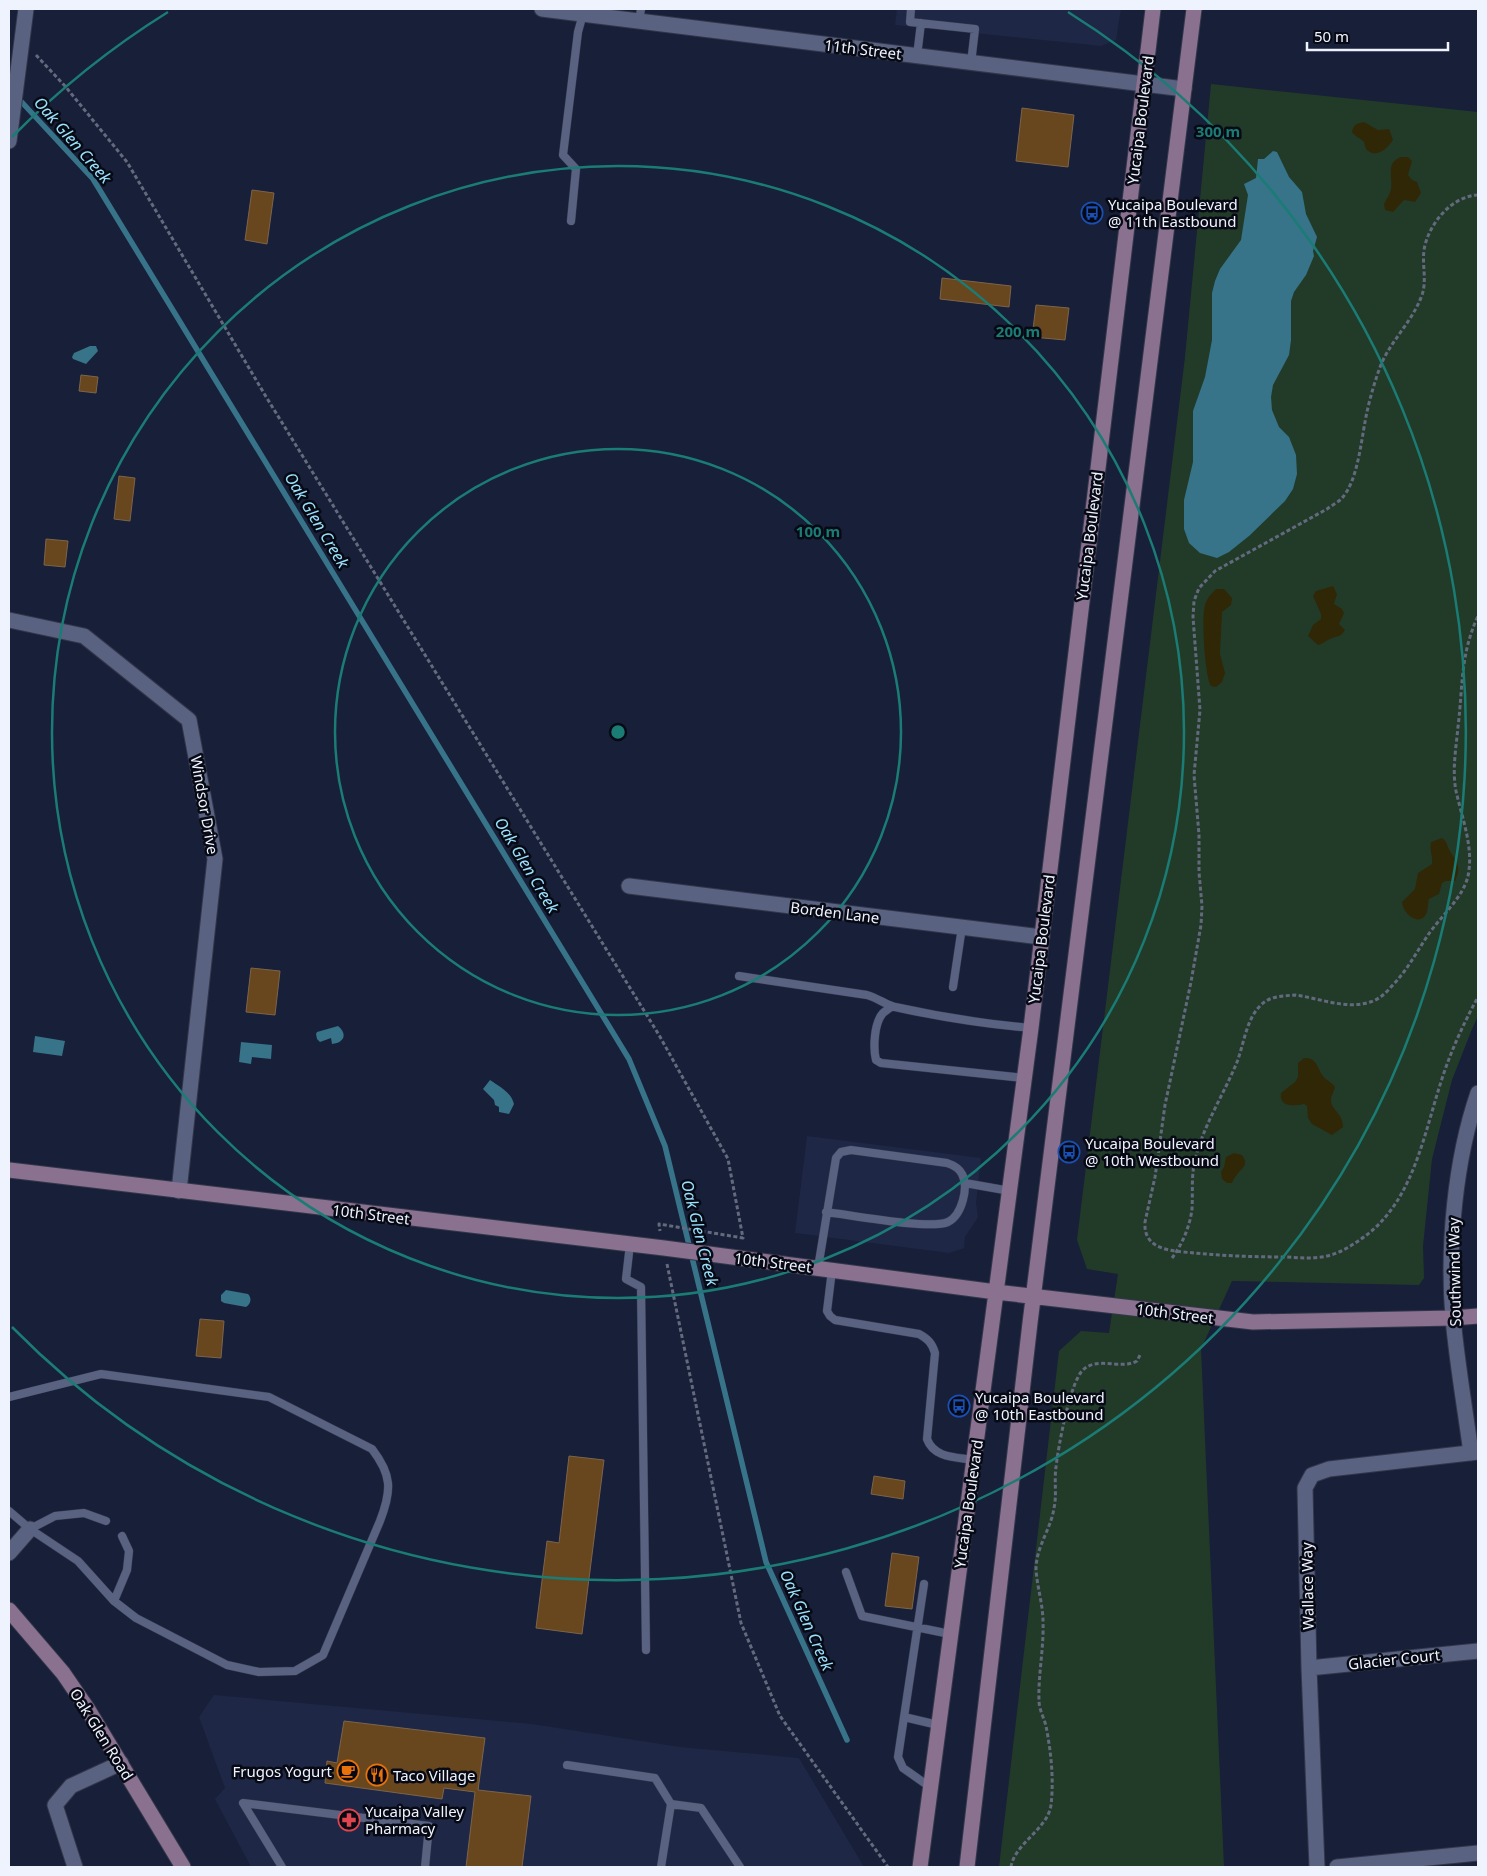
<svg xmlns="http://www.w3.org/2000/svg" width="1487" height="1876" font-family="'Noto Sans',sans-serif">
<rect width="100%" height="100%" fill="#181f38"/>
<!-- built -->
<path fill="#1e2746" d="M897,9H1121L1116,40L1101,46L895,25Z
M807,1136L981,1158L976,1203L978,1217L965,1237L964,1248L949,1253L795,1233Z
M214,1695L532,1724L680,1747L799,1758L864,1867H251L215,1799L225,1788L199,1717Z"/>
<!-- green -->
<path fill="#223b29" d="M1211,84L1478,112V1016L1472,1029L1452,1080L1432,1159L1423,1246L1424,1278L1419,1285L1232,1281L1201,1349L1224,1867H999L1059,1351L1081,1331L1109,1333L1118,1274L1087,1269L1077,1240L1185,357Z"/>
<!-- sand -->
<path fill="#302706" d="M1364,122L1378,130L1389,129L1393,140C1388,148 1376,159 1367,150C1365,148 1365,145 1364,142C1361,138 1355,137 1352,132C1353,125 1357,123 1364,122Z
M1401,157H1408L1412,161L1408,175L1412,180L1417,182L1421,193L1415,202L1404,200L1393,212L1385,210L1384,204C1386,200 1390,194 1391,189C1393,176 1385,163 1401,157Z
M1333,586L1337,594L1334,604L1342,609L1344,613L1339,624L1345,630C1341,637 1337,636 1330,639C1325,641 1323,644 1318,645L1308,636L1313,625L1321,619V614L1313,596L1316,591Z
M1216,589H1224L1232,598L1231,605L1222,612L1220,654L1225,673L1222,682L1216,687L1211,686C1205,677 1201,617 1205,605C1207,598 1211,594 1216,589Z
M1442,838C1447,841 1447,846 1450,851C1457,863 1462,866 1455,881H1446L1442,883L1439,894L1429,899C1428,902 1428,908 1427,912C1421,928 1403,915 1402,902L1415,889L1418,873L1432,864C1433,856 1429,850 1431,842Z
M1304,1058C1317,1057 1317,1068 1323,1076C1327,1081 1332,1082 1335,1087C1334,1092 1331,1096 1331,1100C1331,1110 1343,1113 1343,1127L1332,1135L1312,1124L1308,1118L1307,1106L1304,1104C1294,1106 1279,1108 1281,1093L1295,1082L1298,1077V1063Z
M1234,1153L1242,1155C1250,1166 1241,1168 1236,1176C1234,1178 1233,1181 1232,1183H1227L1222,1179L1221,1172L1224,1167L1226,1157Z"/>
<!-- water -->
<path fill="#377389" d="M1273,151L1277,152L1289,177L1302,192L1306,214L1317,237L1313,251L1314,256L1306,275L1294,292L1291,301V340L1289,355L1273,385L1271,397L1272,410L1279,427L1289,437L1296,455L1297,474L1293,489L1285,501L1249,536L1229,552L1217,558L1200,553L1189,543L1184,529V500L1193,462V411L1205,377L1212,340V293L1215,281L1220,269L1241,240L1248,195L1244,184L1256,178L1258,159H1264Z
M90,346H96L98,351L86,364L73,359L72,357L74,353Z
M338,1026C348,1034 344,1043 332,1044L331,1038L320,1042L317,1039L316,1034L317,1032Z
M35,1036L65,1041L62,1056L33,1052Z
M241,1042L272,1045L271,1059L252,1057L251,1064L239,1062Z
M490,1080C500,1087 511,1092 514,1104L509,1114L499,1112V1107L495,1105L494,1100L483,1089Z
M226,1290L248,1294C252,1298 251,1304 246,1307L224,1303L221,1301V1295Z"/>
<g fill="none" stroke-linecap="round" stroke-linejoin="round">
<!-- stream -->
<path stroke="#377389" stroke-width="5.5" d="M17,97L93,179L629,1059L665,1146L766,1562L847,1740"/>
</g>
<!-- building -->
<path fill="#68471f" stroke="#7c644b" d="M1022,108L1074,115L1068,167L1016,161Z
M252,190L274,193L267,244L245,240Z
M942,278L1011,286L1009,307L940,299Z
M1036,305L1069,308L1065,340L1032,337Z
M81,375L98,377L96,393L79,391Z
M119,476L135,478L130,521L114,519Z
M46,539L68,541L65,567L44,565Z
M251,968L280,971L275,1015L246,1012Z
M200,1319L224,1321L221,1358L196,1356Z
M569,1456L604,1460L582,1634L536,1628L547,1541L559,1543Z
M874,1476L905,1481L903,1499L871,1494Z
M892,1553L919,1557L912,1609L885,1606Z
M344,1721L485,1738L478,1790L531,1796L522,1867H466L475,1792L444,1788L442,1799L325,1783L327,1761L337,1763Z"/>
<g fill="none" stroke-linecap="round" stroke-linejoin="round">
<!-- lane casing -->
<g stroke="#33374b" stroke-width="9">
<path id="lane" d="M911,9L910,22L975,29L971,63
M639,21L641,9
M917,56L921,23
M571,221L576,169L563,155L578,32L583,14
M739,976L867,995C878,998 886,1005 895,1007C940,1017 985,1024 1031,1028
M953,987L962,927
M892,1006C889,1009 885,1011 883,1013C874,1023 873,1048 876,1060L881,1063L1024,1078
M965,1183L1010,1191
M630,1244L626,1279L641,1287L646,1650
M818,1268L836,1158L841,1152L851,1150L947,1163C953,1165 959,1168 962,1174C969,1187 962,1215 948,1222C929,1230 851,1215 826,1212
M832,1270L827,1311L830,1316L835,1320L919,1334C928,1339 932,1343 935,1353L927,1439C934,1458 955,1457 974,1460
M9,1397L101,1374L269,1397L372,1449C392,1475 392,1490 380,1521L323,1655L295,1671L259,1672L227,1665L136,1618L114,1601L78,1561L30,1529L9,1511
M30,1529L55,1516L84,1513L106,1521
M846,1572L862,1616L950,1634
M924,1584L898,1757L903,1768L930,1787
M114,1601L127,1570L129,1551L122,1536
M904,1717L938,1725
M567,1765L655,1778L671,1804
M282,1867L243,1803L429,1826L425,1867
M661,1867L671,1804L701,1808L740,1867"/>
</g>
<!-- street casing -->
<g stroke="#33374b" stroke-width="17">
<path id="street" d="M542,9L1184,89
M9,141L26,9
M9,620L84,636L189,720L215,859L179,1191
M629,886L1041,937
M1471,1453C1465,1408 1457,1363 1453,1318C1447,1247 1455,1160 1478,1093
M9,1553L30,1529
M1309,1668L1478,1651
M75,1867L55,1805L71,1786L121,1763
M1317,1867L1309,1668L1305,1488L1312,1475L1329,1469L1478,1452
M1337,1867L1478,1853"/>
</g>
<!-- secondary casing -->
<g stroke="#33374b" stroke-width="17">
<path id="secondary" d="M9,1170L664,1248L996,1292L1253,1322L1453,1318L1478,1316
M9,1610L63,1673L87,1708L183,1867
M920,1867L1031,1028L1153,9
M967,1867L1030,1323L1194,9"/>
</g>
<!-- path -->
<path stroke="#646a7e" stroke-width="3" stroke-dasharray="4 2.5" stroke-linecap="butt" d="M36,55L65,86L127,162L265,395L659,1035L728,1159L743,1238L659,1224L660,1231
M1478,195C1451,196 1428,225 1424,250C1422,266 1427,280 1422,295C1412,323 1388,343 1379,370C1373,387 1368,405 1365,422C1361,443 1357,482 1342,498C1339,502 1332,505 1327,509L1215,571L1199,588L1194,601L1193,617L1200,710L1194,775L1199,835V872L1202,906L1201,925L1191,982L1165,1105L1155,1177L1145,1222C1143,1251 1173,1251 1195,1253C1225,1256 1255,1257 1286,1257C1300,1258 1314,1259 1327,1256C1340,1253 1351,1246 1361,1239C1419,1200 1425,1120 1449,1059C1457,1038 1467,1017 1478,997
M1172,1258C1182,1245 1190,1226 1192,1209C1193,1193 1191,1176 1195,1160C1203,1126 1224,1094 1237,1062C1244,1044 1246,1020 1260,1006C1269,996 1282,996 1295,995C1319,998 1346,1010 1370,1002C1378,1000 1385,994 1391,987C1406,972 1416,953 1428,935C1440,917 1463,898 1468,876C1474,848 1462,818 1456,791C1452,770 1456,748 1458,727C1463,686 1460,655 1478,616
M667,1264L741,1623L780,1716L888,1867
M1011,1867C1014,1844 1048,1829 1051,1805C1054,1779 1051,1752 1046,1726C1044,1718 1039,1709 1039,1701C1038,1675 1044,1648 1043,1622C1043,1604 1037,1587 1036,1569C1036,1547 1051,1529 1054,1508C1057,1495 1054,1481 1056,1467C1058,1448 1070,1382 1083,1370C1097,1356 1121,1370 1137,1361L1140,1355"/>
<!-- lane -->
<use href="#lane" stroke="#596381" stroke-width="8"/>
<!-- street -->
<use href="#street" stroke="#596381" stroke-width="15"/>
<!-- secondary -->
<use href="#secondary" stroke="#89718f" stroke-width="15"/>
</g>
<!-- distance rings -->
<g fill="none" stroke="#1a7c75" stroke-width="2.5">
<circle cx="618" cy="732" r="283"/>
<circle cx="618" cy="732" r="566"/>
<path d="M12 137A849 849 0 0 1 168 12M1068 12A849 849 0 1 1 12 1327"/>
</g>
<!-- icons -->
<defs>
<g id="bus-ring" transform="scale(1.125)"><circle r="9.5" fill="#070a15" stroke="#1a4fb4" stroke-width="1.5"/><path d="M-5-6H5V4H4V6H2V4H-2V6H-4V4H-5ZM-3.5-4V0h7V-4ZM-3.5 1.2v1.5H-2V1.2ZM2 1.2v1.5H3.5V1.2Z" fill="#1a4fb4"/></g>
<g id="cafe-ring" transform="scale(1.125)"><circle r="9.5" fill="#070a15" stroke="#e8710a" stroke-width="1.5"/><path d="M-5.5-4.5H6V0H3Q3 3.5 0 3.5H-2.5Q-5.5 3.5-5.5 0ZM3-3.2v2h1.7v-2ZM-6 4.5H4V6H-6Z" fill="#e8710a"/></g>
<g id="restaurant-ring" transform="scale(1.125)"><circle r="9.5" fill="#070a15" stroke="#e8710a" stroke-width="1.5"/><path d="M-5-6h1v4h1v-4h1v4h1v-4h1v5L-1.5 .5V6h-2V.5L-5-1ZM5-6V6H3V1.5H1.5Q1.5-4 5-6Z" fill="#e8710a"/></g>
<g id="pharmacy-ring" transform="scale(1.125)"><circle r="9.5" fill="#070a15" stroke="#e0444e" stroke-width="1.5"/><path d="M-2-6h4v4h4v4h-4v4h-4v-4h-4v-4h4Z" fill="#e0444e"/></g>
</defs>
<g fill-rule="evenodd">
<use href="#bus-ring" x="1092" y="213"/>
<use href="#bus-ring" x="1069" y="1152"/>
<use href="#bus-ring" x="959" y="1406"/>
<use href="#cafe-ring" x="348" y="1771"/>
<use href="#restaurant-ring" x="377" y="1775"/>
<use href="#pharmacy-ring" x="349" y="1820"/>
</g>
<g text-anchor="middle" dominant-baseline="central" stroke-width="5" stroke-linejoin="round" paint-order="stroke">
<!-- street labels -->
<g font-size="15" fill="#eff3fe" stroke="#070a15">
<text transform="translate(863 49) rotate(7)">11th Street</text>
<text transform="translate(1140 120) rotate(-83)">Yucaipa Boulevard</text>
<text transform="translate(1089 536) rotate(-83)">Yucaipa Boulevard</text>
<text transform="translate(205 805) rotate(80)">Windsor Drive</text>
<text transform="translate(835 912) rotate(7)">Borden Lane</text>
<text transform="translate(1041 939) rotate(-83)">Yucaipa Boulevard</text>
<text transform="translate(371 1214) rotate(7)">10th Street</text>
<text transform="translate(773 1262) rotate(7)">10th Street</text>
<text transform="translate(1454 1272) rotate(-91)">Southwind Way</text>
<text transform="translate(1175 1313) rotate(7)">10th Street</text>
<text transform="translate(968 1504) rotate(-82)">Yucaipa Boulevard</text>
<text transform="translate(1307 1586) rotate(-91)">Wallace Way</text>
<text transform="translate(1394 1659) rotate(-6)">Glacier Court</text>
<text transform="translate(102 1734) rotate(58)">Oak Glen Road</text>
</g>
<!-- poi labels -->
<g font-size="15" fill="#eff3fe" stroke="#070a15" text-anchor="start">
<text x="1108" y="204">Yucaipa Boulevard<tspan x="1108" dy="17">@ 11th Eastbound</tspan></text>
<text x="1085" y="1143">Yucaipa Boulevard<tspan x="1085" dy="17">@ 10th Westbound</tspan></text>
<text x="975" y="1397">Yucaipa Boulevard<tspan x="975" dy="17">@ 10th Eastbound</tspan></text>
<text x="332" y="1771" text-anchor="end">Frugos Yogurt</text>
<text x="393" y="1775">Taco Village</text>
<text x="365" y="1811">Yucaipa Valley<tspan x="365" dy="17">Pharmacy</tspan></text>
</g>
<!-- water labels -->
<g font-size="16" font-style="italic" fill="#9ae2fd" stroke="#070a15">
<text transform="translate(73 140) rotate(49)">Oak Glen Creek</text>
<text transform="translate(317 520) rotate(59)">Oak Glen Creek</text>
<text transform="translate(527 865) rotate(59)">Oak Glen Creek</text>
<text transform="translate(700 1233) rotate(76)">Oak Glen Creek</text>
<text transform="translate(807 1620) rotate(66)">Oak Glen Creek</text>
</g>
</g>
<circle cx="618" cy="732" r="8" fill="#1a7c75" stroke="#070a15" stroke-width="2.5"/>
<g font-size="15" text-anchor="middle" font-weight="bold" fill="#1a7c75" stroke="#070a15" stroke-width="5" stroke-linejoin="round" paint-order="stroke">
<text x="1218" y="137">300 m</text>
<text x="1018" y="337">200 m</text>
<text x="818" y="537">100 m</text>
</g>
<!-- border -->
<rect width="1487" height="1876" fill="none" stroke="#eff3fe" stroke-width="20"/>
<!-- scale -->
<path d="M1307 42v8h141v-8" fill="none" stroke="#eff3fe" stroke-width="2.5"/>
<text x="1314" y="42" font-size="15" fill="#eff3fe" stroke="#070a15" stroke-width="4" paint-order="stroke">50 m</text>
</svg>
